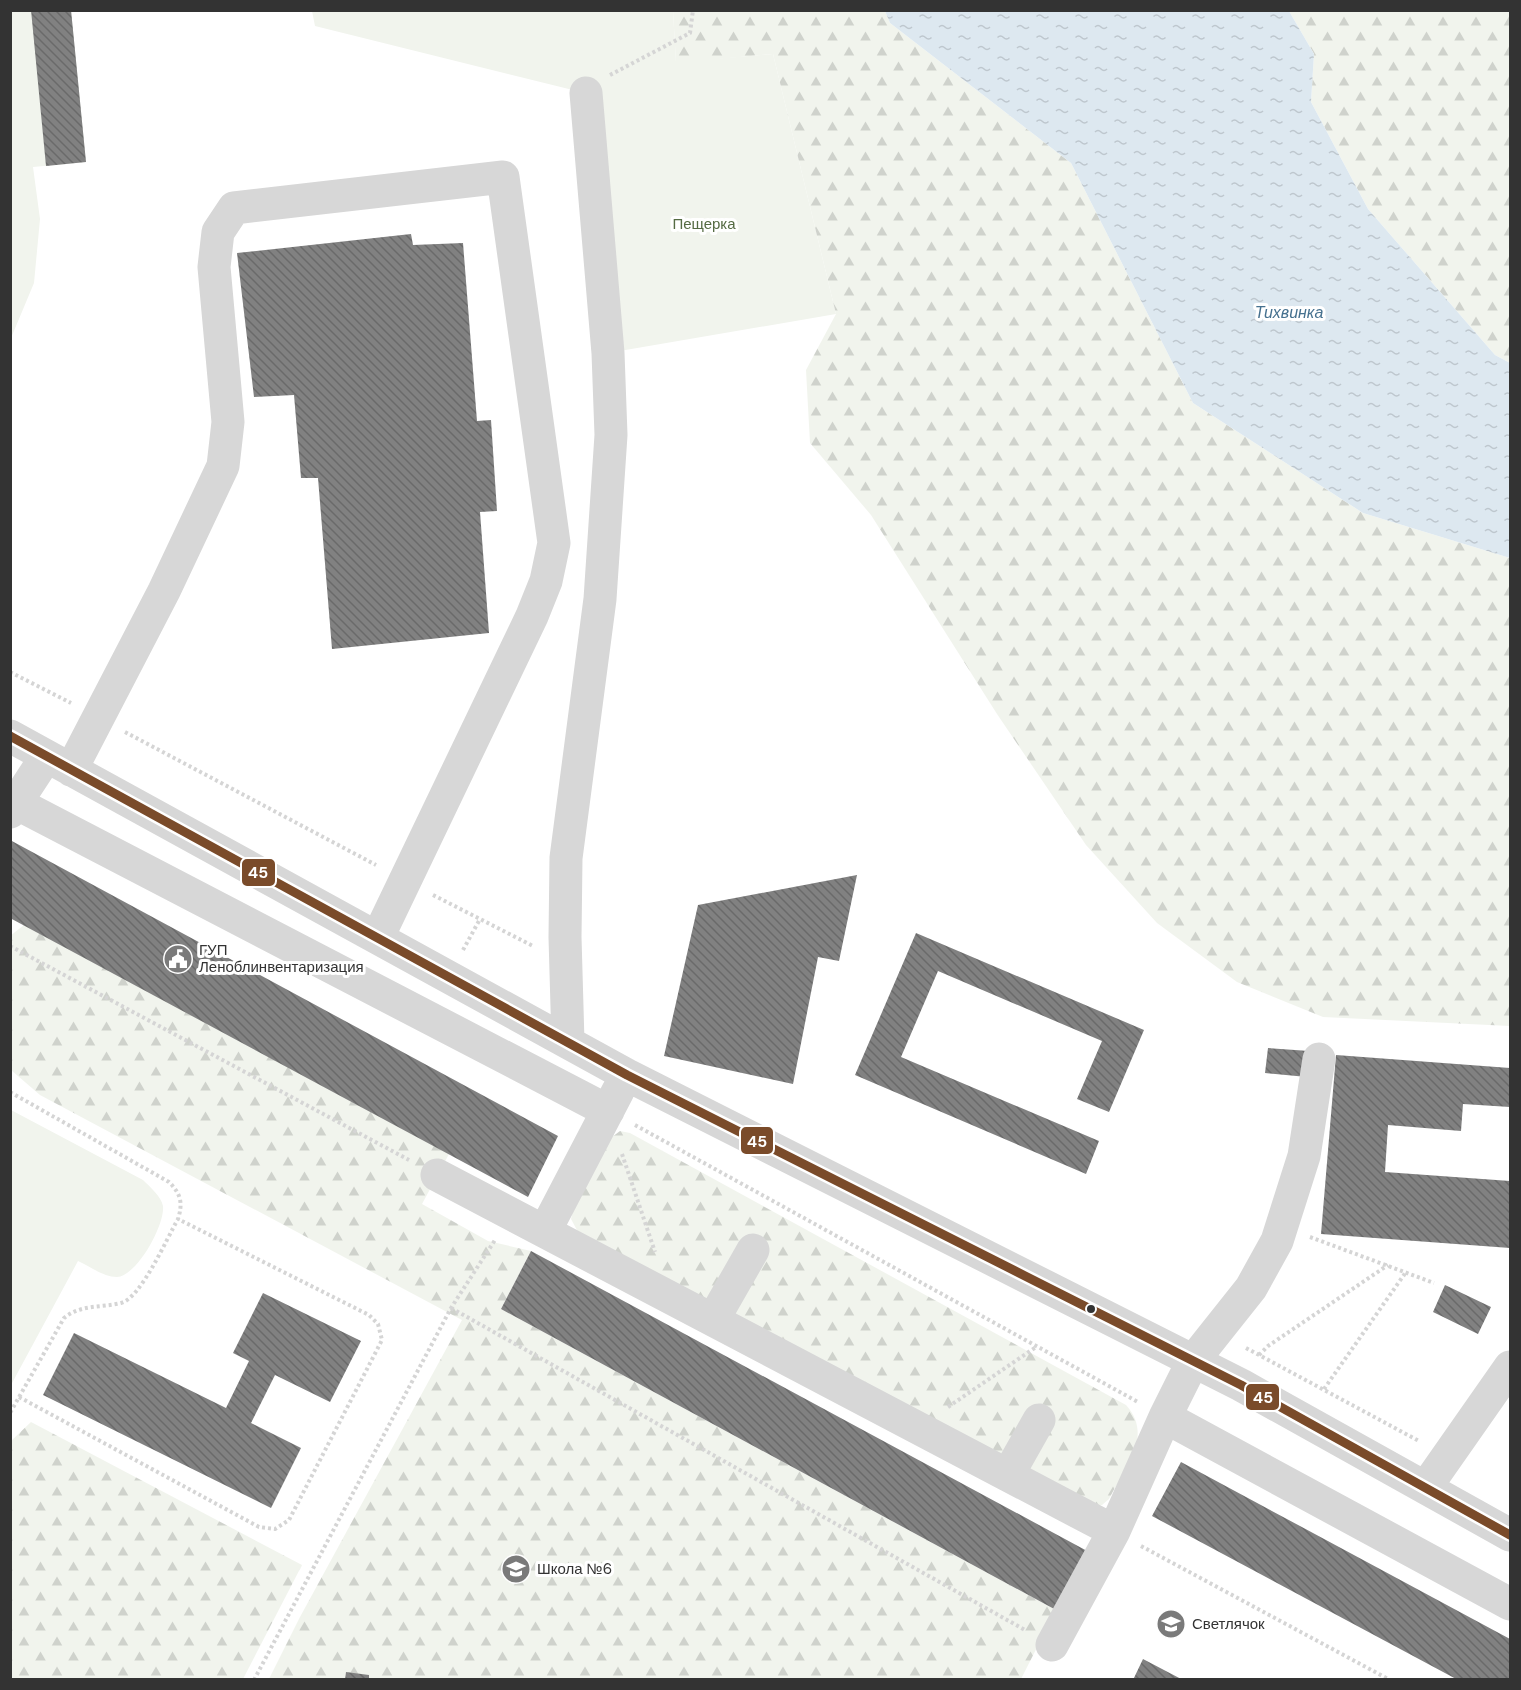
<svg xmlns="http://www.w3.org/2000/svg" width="1521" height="1690" font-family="'DM Sans',sans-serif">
<defs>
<pattern id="forest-firs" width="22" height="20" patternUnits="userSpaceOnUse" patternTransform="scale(1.5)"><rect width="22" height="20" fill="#f1f4ed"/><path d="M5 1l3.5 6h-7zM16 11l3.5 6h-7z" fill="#cfd2cc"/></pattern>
<pattern id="water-ripples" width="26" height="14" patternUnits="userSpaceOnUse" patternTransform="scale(1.5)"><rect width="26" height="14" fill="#dde8f0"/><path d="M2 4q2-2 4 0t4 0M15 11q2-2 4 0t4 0" fill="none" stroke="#bec7ce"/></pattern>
<pattern id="building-back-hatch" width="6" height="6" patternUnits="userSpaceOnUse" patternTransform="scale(1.5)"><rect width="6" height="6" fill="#818181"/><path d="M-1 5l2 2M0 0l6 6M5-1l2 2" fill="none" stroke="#6a6a6a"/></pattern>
</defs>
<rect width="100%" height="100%" fill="#fff"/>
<!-- green -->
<path fill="#f1f4ed" d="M11,11H71L86,162L33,167L40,219L34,283L11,338Z
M312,11H673L676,62L773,54L836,314L608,353L585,93L315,26Z
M11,1110L143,1180C150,1187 161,1196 163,1206C165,1225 137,1276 117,1277C103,1277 90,1266 78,1261L11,1385Z"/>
<!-- forest -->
<path fill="url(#forest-firs)" d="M673,11H885L890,23L1071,163L1193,403L1363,513L1510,558V1026L1323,1017L1237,982L1157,923L1086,845L997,714L871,515L810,443L806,370L836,314L773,54L676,63Z
M1289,11H1510V363L1495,355L1368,209L1311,102L1314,54Z
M24,925L449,1154L422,1204L488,1241L531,1251L501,1309L1056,1610L1021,1679H269L300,1617L462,1320L40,1095L11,1070L10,936Z
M620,1131L630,1133L1126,1405C1154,1436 1125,1468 1109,1499L1102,1505L1089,1506L578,1232L571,1219L574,1207L612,1137Z
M31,1422L302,1565L243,1679H11V1441Z"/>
<!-- water -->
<path fill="url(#water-ripples)" d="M885,11H1289L1314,54L1311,102L1368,209L1495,355L1510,363V558L1363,513L1193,403L1071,163L890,23Z"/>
<!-- building -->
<path fill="url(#building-back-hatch)" d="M31,10H71L86,162L46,166Z
M411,234L413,245L463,243L477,421L491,420L497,511L480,512L489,633L332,649L318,478H301L294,395L254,397L237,253Z
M10,840L558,1136L528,1197L10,918Z
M857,875L839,961L818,957L793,1084L664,1056L698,905Z
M916,933L1144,1030L1109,1112L1077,1099L1102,1041L938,971L901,1057L1099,1141L1086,1174L855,1075Z
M1268,1048L1309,1051L1307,1077L1265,1073Z
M1336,1055L1510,1068V1107L1463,1104L1461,1131L1388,1125L1385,1172L1510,1181V1248L1321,1234Z
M531,1251L1089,1552L1056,1610L501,1309Z
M1445,1285L1491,1307L1478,1334L1433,1312Z
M263,1293L361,1341L330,1402L275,1375L251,1423L301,1448L271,1508L43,1395L74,1333L226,1408L249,1361L233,1353Z
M1181,1462L1510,1639V1680H1458L1152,1516Z
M1143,1659L1183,1680H1133Z
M346,1672L369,1675V1680H345Z"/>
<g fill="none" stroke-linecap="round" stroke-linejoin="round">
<!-- path -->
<path stroke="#d5d5d5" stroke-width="4" stroke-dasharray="3 3" stroke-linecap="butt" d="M610,75L690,33L693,10
M10,672L71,703
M125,732L376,865
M433,895L533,946
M10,946L409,1160
M463,950L480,919
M10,1092L169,1182C181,1194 183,1203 178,1219C167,1238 141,1298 121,1303C101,1308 81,1304 64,1318L10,1413
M635,1125L1138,1402
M622,1154L655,1252
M1310,1237L1434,1283
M451,1308L1025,1630
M1246,1348L1419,1441
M1259,1355L1268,1346L1388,1265
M1324,1389L1406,1272
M19,1397L259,1527L275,1529L289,1520L382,1340L378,1324L369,1315L178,1219
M948,1407L1036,1347
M1141,1546L1390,1680
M254,1680L451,1308L495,1240"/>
<!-- minor -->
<path stroke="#d7d7d7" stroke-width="33" d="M10,736L627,1075L1241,1385L1510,1535
M71,770L164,591L223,466L228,422L214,267L218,232L234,208L503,177L554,543L546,581L532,616L378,937
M16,803L608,1111
M10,812L46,757
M568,1042L565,937L566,858L600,599L611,435L608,353L586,93
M437,1175L1114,1531
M545,1231L618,1091
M713,1320L753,1250
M1165,1417L1510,1604
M1008,1475L1039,1420
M1426,1487L1510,1367
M1052,1645L1114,1531L1165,1417L1193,1361L1251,1288L1277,1241L1304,1156L1319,1059"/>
<!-- bus-1 casing -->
<g stroke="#fff" stroke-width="14">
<path id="bus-1" d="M10,736L627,1075L1241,1385L1510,1535"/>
</g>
<!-- bus-1 -->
<use href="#bus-1" stroke="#7a4b2a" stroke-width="9"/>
</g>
<!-- icons -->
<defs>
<g id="civic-disc" transform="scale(1.5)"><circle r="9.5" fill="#7a7a7a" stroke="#fff"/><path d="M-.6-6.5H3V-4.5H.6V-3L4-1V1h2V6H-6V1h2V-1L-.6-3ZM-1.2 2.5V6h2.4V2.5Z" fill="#fff"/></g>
<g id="school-disc" transform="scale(1.5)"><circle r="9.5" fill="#7a7a7a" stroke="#fff"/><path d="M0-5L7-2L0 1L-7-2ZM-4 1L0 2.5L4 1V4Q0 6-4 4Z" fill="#fff"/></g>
</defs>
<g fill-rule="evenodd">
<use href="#civic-disc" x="178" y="959"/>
<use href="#school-disc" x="516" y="1569"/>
<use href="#school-disc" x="1171" y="1624"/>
</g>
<!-- markers -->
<circle fill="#333" stroke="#fff" stroke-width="2" cx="1091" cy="1309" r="5"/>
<g text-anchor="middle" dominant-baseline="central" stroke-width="6" stroke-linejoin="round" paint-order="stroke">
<!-- park labels -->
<g font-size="15" fill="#556b43" stroke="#fff">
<text x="704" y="224">Пещерка</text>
</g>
<!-- poi labels -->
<g font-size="15" fill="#333" stroke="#fff" text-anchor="start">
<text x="199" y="950">ГУП<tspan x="199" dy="17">Леноблинвентаризация</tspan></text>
<text x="537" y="1569">Школа №6</text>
<text x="1192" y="1624">Светлячок</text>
</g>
<!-- water labels -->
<g font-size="16" font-style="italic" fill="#46718f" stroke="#fff">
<text x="1289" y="312">Тихвинка</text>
</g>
</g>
<g stroke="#fff" stroke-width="2">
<rect x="241" y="858" width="35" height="29" rx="6" fill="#7a4b2a"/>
<rect x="740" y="1126" width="34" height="29" rx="6" fill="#7a4b2a"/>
<rect x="1245" y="1383" width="35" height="28" rx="6" fill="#7a4b2a"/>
</g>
<g font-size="16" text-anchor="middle" font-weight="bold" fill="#fff">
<text x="258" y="878">45</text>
<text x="757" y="1147">45</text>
<text x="1263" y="1403">45</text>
</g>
<!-- border -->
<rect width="1521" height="1690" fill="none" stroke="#333333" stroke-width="24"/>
</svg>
